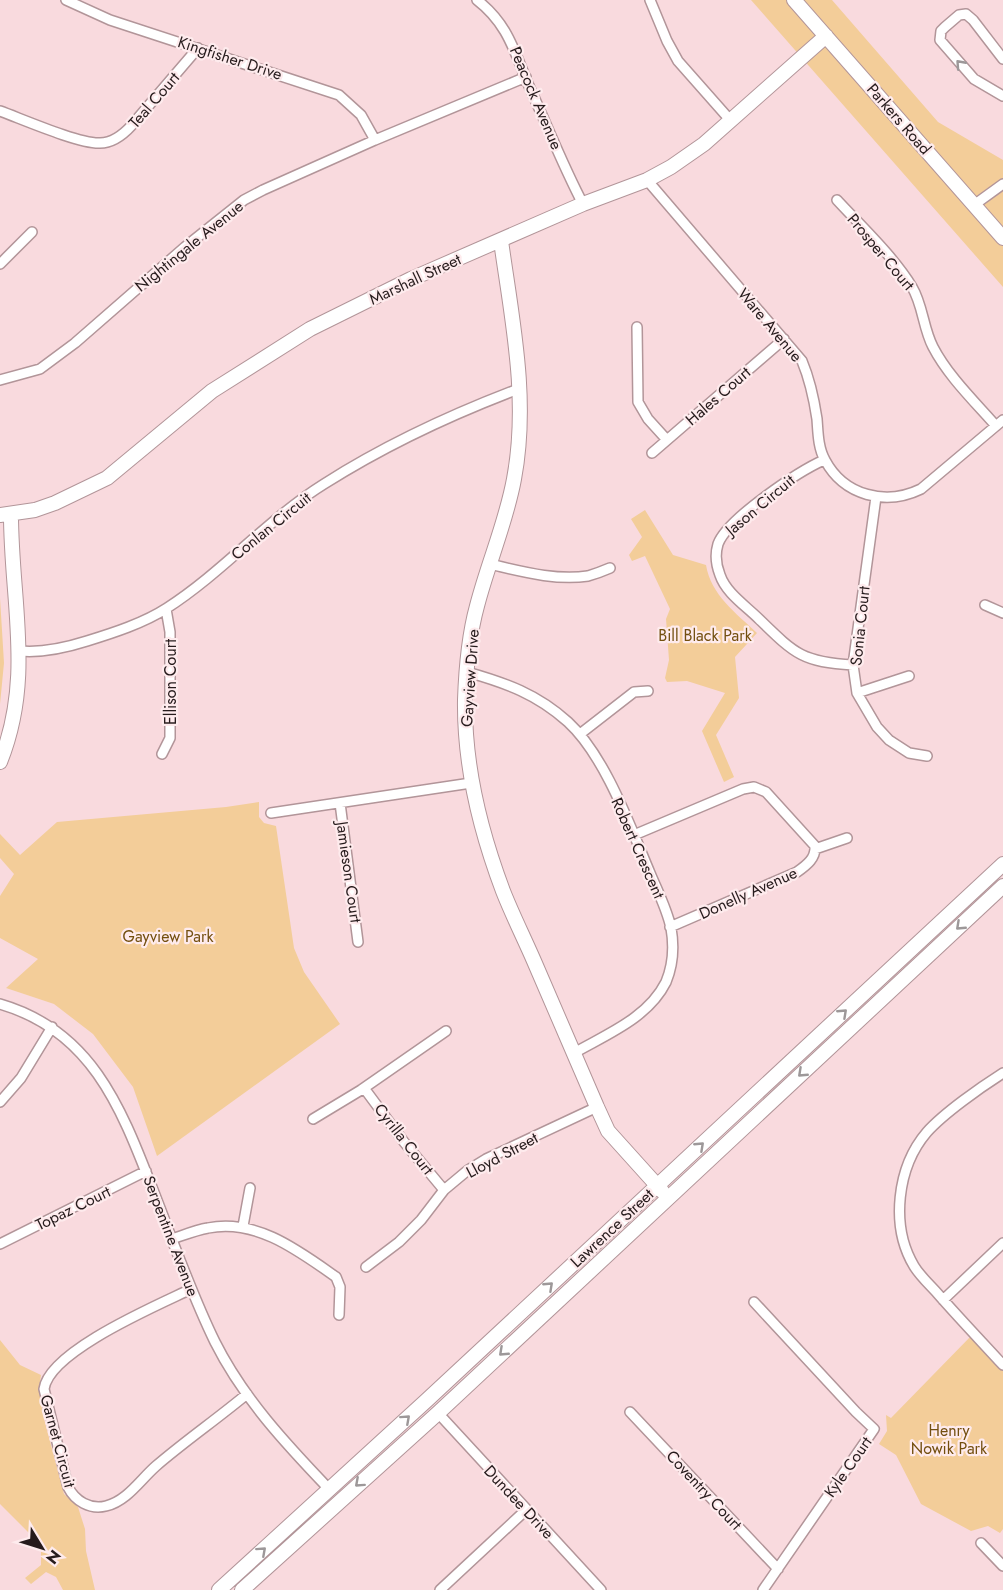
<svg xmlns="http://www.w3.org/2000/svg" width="1003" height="1590" font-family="Jost,sans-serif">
<rect width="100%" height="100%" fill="#f9dade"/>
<!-- green -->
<path fill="#f3cd99" d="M751,0H832L938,122L1003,160V287Z
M645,510L673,555L706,565C711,595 736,613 757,633L735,657L739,698L716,735L734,777L724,782L702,731L725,693L687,681L667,682L665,678L669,660L666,619L670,609L645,556L632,561L629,555L642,537L631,519Z
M0,598L4,663L0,704Z
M259,802V817L264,823L276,826L294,948L304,972L340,1024L157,1156L133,1087L93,1034L54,1004L6,988L38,959L0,938V896L14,874L0,858V834L20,855L57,822L226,807Z
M971,1336L1003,1371V1529L1000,1533L988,1526L971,1531L921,1504L896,1455L879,1444L887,1431L886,1415L891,1418Z
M0,1340L20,1365L41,1375L39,1390L43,1415L64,1494L78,1507L85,1529L86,1551L95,1590H63L56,1577L46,1572L31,1584L25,1578L41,1565V1545L0,1504Z"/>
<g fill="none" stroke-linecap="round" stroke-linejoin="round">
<!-- street casing -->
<g stroke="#b29599" stroke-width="12">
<path id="street" d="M66,0L110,20L339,95L361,115L375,140
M477,0C508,24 514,51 529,86C547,125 563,166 583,204
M650,0L667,41L678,61L731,121
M1003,59L973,20L966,14L959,15L945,27L941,31L940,40L974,79L1003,96
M0,111C22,119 79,144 100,143C113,143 123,135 132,125L198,48
M647,180L802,361C810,380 814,399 817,419C818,432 818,448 825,460C844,496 886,506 921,489L1003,420
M837,200C861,226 894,257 912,287C923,305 923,328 933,347C948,376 975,402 996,426
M974,205L1003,184
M0,264L32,232
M637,327L638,402L648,419L667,440
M0,380L40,369L75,343L185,247L244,200L263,190L375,140L526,77
M652,453L784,339
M824,460C799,471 727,519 718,544C715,554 716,565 720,575C726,593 746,606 759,619C795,654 802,662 853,665
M876,497L853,665L857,693L877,727L889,740L909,753L927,756
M489,564C520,571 555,581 588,576C595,574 603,571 610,568
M985,605L1003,613
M20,651C43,653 65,648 87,641C113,633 144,623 167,608C223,572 268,519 324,484C387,444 452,414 521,388
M467,672C506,683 537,694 568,722C605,756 630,826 650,873C657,890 667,909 671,928C674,945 673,965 666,982C648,1018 607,1034 574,1053
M857,693L909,676
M580,734L634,692L648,691
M162,754L170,738V632L166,609
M340,803L358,942
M271,813L471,783
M634,835L743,789L754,787L766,792L815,846C816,858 807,865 797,872L670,927
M815,849L847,838
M0,1004C90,1030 120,1105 151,1185C172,1238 190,1291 215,1342C243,1398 286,1444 329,1489
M1003,1073C981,1087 944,1113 927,1132C897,1167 890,1226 914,1266C920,1276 930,1285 938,1294C959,1318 981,1341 1003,1365
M364,1088L404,1142L444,1190
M0,1102L21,1078L52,1027
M313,1119L361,1090L446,1031
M243,1226L250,1188
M172,1239C184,1235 196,1230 208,1228C256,1218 299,1251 336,1277L340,1287L339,1315
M0,1244L146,1171
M366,1267L399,1242L421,1220L444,1190L468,1170L486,1159L597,1107
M191,1289C158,1305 49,1351 44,1389L68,1487C75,1501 90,1510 106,1506C127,1501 140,1480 156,1466C185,1441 217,1419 247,1394
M943,1300L1003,1243
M754,1302L856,1412L874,1429L763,1590
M630,1412L778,1569
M438,1413L601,1590
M981,1543L1003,1566
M440,1590L526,1510"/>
</g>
<!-- secondary casing -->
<g stroke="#b29599" stroke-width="16">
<path id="secondary" d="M794,0L1003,238
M501,241C512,320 529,399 514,479C506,523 488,563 477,606C469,635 466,670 465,700C464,766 480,830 503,891C512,914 524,938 534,961C555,1010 576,1058 597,1107L608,1131L662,1191
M0,515L35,510L55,503L107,478L212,391L310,329L411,279L583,204L647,180L671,167L704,144L826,36
M0,762C34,678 11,601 11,515
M219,1590L427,1400L1003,864
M242,1590L438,1413L1003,886"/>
</g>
<!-- street -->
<use href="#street" stroke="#fff" stroke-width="9"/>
<!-- secondary -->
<use href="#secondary" stroke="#fff" stroke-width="14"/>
</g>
<!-- one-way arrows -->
<defs><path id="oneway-chevron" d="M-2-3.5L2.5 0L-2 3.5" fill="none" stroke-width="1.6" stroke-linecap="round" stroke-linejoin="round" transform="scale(1.5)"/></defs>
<g stroke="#9d9899">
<use href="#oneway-chevron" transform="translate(960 64) rotate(-132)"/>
<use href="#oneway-chevron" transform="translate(960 926) rotate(137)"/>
<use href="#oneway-chevron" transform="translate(843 1013) rotate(-43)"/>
<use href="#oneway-chevron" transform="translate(802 1073) rotate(137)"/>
<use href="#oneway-chevron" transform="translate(700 1146) rotate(-43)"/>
<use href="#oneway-chevron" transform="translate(549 1286) rotate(-43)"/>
<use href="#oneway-chevron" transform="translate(503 1352) rotate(137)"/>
<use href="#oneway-chevron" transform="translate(406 1419) rotate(-42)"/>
<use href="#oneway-chevron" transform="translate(359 1483) rotate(138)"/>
<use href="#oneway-chevron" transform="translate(262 1551) rotate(-42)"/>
</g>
<g text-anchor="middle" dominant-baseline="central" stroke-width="4.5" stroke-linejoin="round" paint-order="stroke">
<!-- street labels -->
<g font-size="16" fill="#261b1c" stroke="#feebed">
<text transform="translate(230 58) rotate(18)">Kingfisher Drive</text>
<text transform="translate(536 98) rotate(67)">Peacock Avenue</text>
<text transform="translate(154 100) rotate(-49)">Teal Court</text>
<text transform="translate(899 119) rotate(49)">Parkers Road</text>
<text transform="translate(189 246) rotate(-39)">Nightingale Avenue</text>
<text transform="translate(881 252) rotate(50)">Prosper Court</text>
<text transform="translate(415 279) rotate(-25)">Marshall Street</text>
<text transform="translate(770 325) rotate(50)">Ware Avenue</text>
<text transform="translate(718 396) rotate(-41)">Hales Court</text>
<text transform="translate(760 505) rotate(-40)">Jason Circuit</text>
<text transform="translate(271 526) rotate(-39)">Conlan Circuit</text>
<text transform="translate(860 626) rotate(-84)">Sonia Court</text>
<text transform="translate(470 678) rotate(-86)">Gayview Drive</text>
<text transform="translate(170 682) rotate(-90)">Ellison Court</text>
<text transform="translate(638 848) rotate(66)">Robert Crescent</text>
<text transform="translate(349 872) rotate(82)">Jamieson Court</text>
<text transform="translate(748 893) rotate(-24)">Donelly Avenue</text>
<text transform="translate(404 1139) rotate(52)">Cyrilla Court</text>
<text transform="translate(502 1155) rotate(-28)">Lloyd Street</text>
<text transform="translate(73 1208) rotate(-26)">Topaz Court</text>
<text transform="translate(612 1228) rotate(-43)">Lawrence Street</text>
<text transform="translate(171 1236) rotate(69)">Serpentine Avenue</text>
<text transform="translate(58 1441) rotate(75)">Garnet Circuit</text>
<text transform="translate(848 1467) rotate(-55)">Kyle Court</text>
<text transform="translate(704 1490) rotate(47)">Coventry Court</text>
<text transform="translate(519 1502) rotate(47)">Dundee Drive</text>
</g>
<!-- park labels -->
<g font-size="16" fill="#734f0f" stroke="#feebed">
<text x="705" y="635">Bill Black Park</text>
<text x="168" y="936">Gayview Park</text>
<text x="949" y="1430">Henry<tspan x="949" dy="18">Nowik Park</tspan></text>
</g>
</g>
<!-- north arrow -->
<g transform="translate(42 1548) rotate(128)" stroke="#feebed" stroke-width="4.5" paint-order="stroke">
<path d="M0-4.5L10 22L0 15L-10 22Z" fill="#261b1c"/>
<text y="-9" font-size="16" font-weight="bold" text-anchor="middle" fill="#261b1c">N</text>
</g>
</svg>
